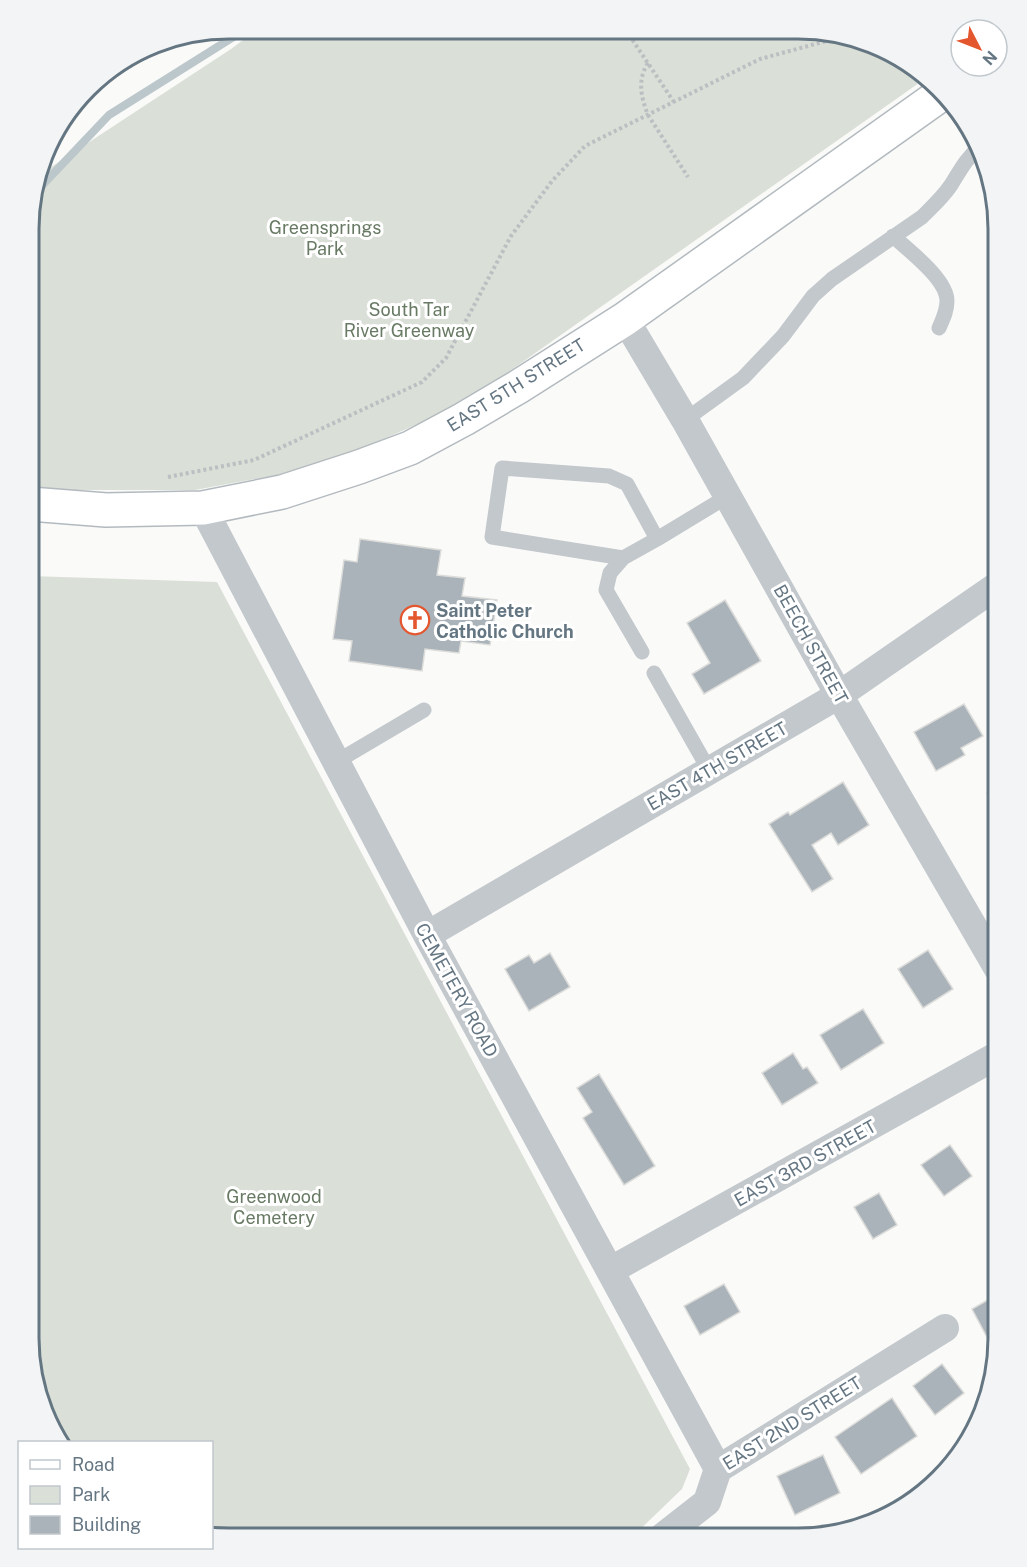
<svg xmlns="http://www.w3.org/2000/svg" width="1027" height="1567" font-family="'Public Sans',sans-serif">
<rect width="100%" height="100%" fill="#fafaf8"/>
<!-- green -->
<path fill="#dadfd7" d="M258,29L825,30L920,70L926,78L504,375L431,418L359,450L277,475L195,490H58L30,486V202L39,175L231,49Z
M30,576L217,582L690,1469L682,1489L631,1538L212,1537V1442H65L44,1415L29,1338Z"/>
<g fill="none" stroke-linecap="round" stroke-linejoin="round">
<!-- stream -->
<path stroke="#bbc7cb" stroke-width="8" d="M33,195L109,115L246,29"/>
</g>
<!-- building -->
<path fill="#aab3b9" stroke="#dcdcda" stroke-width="1.5" d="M360,539L441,550L437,575L465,578L462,596L497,600L490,645L461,641L459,653L425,649L422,671L349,661L352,641L333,639L344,560L357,562Z
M725,600L761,661L704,694L692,674L710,663L687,623Z
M964,704L983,736L961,748L965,755L936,771L914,732Z
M843,782L869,825L838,845L831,833L812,845L833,879L812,892L769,824L788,812L790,815Z
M998,784V807L987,793Z
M928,950L953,989L923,1008L898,969Z
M550,953L570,987L529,1011L505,969L529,955L534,963Z
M863,1009L884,1043L841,1070L820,1035Z
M793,1053L803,1069L807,1067L818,1083L782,1105L762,1073Z
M599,1074L655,1166L624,1185L583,1118L592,1112L577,1088Z
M950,1145L972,1176L944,1196L921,1165Z
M879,1193L897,1225L873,1239L854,1207Z
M724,1284L740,1312L700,1335L684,1306Z
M998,1294V1352L997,1356L972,1309Z
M942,1364L964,1393L935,1415L913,1386Z
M892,1398L917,1436L861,1474L835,1437Z
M823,1455L840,1493L795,1515L777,1476Z"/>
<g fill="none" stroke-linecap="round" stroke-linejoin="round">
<!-- secondary casing -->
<g stroke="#b3babf" stroke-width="36">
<path id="secondary" d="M30,504L106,510L203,508L282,492L359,467L410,448L464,419L518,387L625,319L940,95"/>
</g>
<!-- path -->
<path stroke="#bbbfc2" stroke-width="4" stroke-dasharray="3 3" stroke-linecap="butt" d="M615,30L623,36L629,35L634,30
M629,35L674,102
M648,63C637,80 641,97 648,115L688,177
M168,477L254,460L422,382L446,358L511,236L552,181L585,146L760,59L841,37"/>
<!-- lane -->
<path stroke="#c3c8cc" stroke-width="15" d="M893,236C909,251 947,279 947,301C947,311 943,319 939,328
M685,420L743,378L783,336L813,296L832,279L922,217C932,207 943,197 951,185C960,171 966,158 980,147
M657,539L623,558L492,537L502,468L609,476L627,484L657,539L728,496
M623,558L610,573L606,590L642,652
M654,673L709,770
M336,762L424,710"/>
<!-- street -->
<path stroke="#c3c8cc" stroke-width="28" d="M625,319L685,420L839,695L998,969
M203,508L427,935L718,1469
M427,935L839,695L998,585
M611,1270L998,1055
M661,1538L707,1502L718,1469L945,1328"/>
<!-- secondary -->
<use href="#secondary" stroke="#fff" stroke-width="33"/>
</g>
<!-- icons -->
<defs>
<g id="church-ring" transform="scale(1.5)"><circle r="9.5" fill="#fff" stroke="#e4572e" stroke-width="1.5"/><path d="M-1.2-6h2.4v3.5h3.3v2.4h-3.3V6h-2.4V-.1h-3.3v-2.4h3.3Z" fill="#e4572e"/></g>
</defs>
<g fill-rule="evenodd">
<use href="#church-ring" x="415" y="620"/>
</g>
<g text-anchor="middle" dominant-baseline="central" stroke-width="6" stroke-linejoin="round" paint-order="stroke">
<!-- park labels -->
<g font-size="18" fill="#687a64" stroke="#fff">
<text x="325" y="227">Greensprings<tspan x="325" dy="21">Park</tspan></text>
<text x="409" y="309">South Tar<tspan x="409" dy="21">River Greenway</tspan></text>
<text x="274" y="1196">Greenwood<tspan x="274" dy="21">Cemetery</tspan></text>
</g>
<!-- street labels -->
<g font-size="18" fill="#657683" stroke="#fff">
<text transform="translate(516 385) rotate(-32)">EAST 5TH STREET</text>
<text transform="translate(811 644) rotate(61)">BEECH STREET</text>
<text transform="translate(717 766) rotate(-30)">EAST 4TH STREET</text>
<text transform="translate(457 990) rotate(61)">CEMETERY ROAD</text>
<text transform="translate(805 1163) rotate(-29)">EAST 3RD STREET</text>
<text transform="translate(792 1423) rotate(-32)">EAST 2ND STREET</text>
</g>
<!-- poi labels -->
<g font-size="18" font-weight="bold" fill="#657683" stroke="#fff" text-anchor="start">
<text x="436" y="610">Saint Peter<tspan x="436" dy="21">Catholic Church</tspan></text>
</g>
</g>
<!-- crop -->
<path d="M0 0H1027V1567H0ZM229 39H798A190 190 0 0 1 988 229V1338A190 190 0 0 1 798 1528H229A190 190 0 0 1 39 1338V229A190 190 0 0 1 229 39Z" fill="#f3f4f5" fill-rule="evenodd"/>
<path fill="none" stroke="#657683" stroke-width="3" d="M229 39H798A190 190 0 0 1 988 229V1338A190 190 0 0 1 798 1528H229A190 190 0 0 1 39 1338V229A190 190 0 0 1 229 39Z"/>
<!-- legend -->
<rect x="18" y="1441" width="195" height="108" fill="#ffffff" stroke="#c1c8cd" stroke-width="1.5"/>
<rect x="30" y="1460" width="30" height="9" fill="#ffffff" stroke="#c1c8cd" stroke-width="1.5"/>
<text x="72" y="1471" font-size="18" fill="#657683">Road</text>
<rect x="30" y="1486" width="30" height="18" fill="#dadfd7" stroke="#c1c8cd" stroke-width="1.5"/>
<text x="72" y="1501" font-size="18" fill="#657683">Park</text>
<rect x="30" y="1516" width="30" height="18" fill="#aab3b9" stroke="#c1c8cd" stroke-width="1.5"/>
<text x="72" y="1531" font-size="18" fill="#657683">Building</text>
<!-- north arrow -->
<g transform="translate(979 48) rotate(132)"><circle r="28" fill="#ffffff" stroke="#c1c8cd" stroke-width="1.5"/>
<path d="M0-4.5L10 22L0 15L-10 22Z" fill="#e4572e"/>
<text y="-9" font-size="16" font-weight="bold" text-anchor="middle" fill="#657683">N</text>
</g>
</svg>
